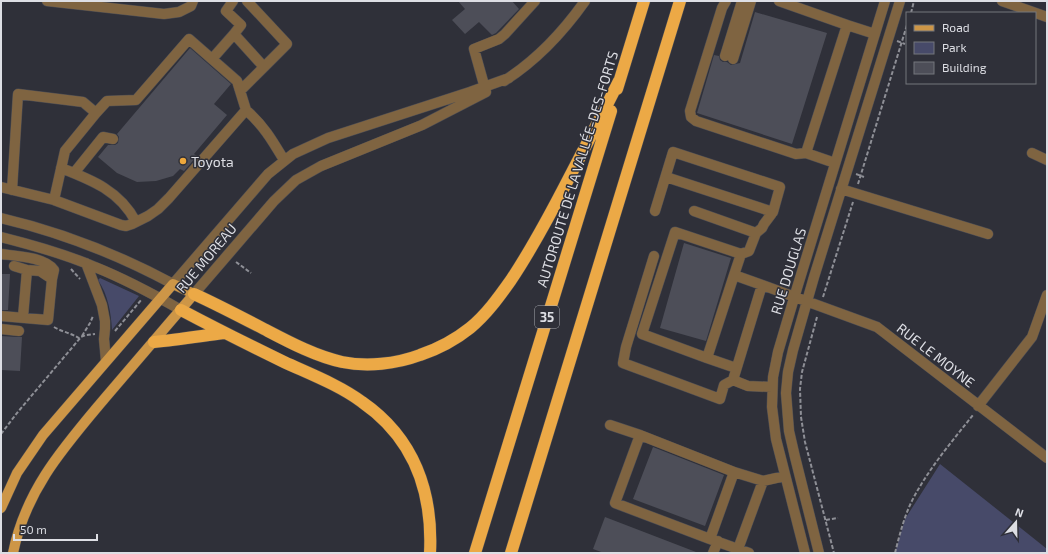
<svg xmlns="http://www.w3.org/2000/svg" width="1048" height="554" font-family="'Exo 2',sans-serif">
<rect width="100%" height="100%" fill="#2f3039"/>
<!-- green -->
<path fill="#474a69" d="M100,278L139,296L112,330C111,312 108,295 98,280Z
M940,464L1047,549V553H895L905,519Z"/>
<!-- building -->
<path fill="#4d4e58" d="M458,1H512L519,9L496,33L492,35L479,22L465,34L452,20L465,9Z
M755,12L827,33L792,144L697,113L714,55L719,56L720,60L723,62H727L731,65L740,63Z
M190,48L231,84L214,104L227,115L194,154L197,156L184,171L180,169L173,176L156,181L137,182L117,173L98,157L108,145H115L118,143L119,137L117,134Z
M684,243L731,258L706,341L660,328Z
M1,274H10L8,310H1Z
M1,336L18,337H22L20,371L1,370Z
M653,447L724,475L705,526L633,499Z
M605,517L696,552V553H604L593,549Z"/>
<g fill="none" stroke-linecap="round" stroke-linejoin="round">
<!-- minor casing -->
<g stroke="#4b4c54" stroke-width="11">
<path id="minor" d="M47,1L164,14L179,12L191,6L193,1
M233,1L226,11L241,25L234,34
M247,1L287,44L264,67
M726,1L722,8L690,111L691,117L696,121L796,154L806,153
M779,1L847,25
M1002,1L1047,17
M725,56L742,1
M212,59L234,34L264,67L240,91
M733,59L751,1
M504,81C537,60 563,32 585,1
M486,92L474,49L499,39L505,34L535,1
M96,113L107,101L136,100L189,39L237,81L246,110
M1032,153L1047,160
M835,163L806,153L847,25L875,34
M61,168C92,180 120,191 136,222
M74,173L103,137L113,139
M666,177L773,212
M1,187L54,200L121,225L126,226L132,224L148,216L158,209L169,198L246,110C264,126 272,140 284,160
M841,189L988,234
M12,190L18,94L83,102L96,113L65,151L54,200
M655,211L673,152L780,187L773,212L764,224L762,228L756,233L749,251L741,254
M694,211L756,233
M1,218C61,232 119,255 173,284L268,174L293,154L328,138L470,92L509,78
M1,237C33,245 65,254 95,267C125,279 153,294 181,310
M1,254C16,256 45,257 54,270L52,279
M654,256L626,347L623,363L720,399L724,385L733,380
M86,263L102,305L105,321V329L104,339L106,361
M14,266L27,270
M194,294L274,201L296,180L321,166L422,125L486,92
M1,316L48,320L52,279L40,271L27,270L23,317
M1,329L19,331
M707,358L642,334L675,232L741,254L734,275
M736,368L707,358L734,275L762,285
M772,387L748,386L733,380L762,285L877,327L1047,458
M978,406L1032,337L1047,295
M610,425L640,435
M710,539L615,503L640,435L734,472
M738,549L763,481
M713,553L718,541
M749,553L710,539L734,472L763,481L785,476
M805,553L776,439L772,407L773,377L778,352L797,288L885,1
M819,553L795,457L789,431L786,393L788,372L793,350L814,277L900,1"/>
</g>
<!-- major casing -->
<g stroke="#4b4c54" stroke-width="11">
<path id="major" d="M1,508L17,473L43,435L173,284L194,294C165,328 135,363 105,398C64,447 26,489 13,553"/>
</g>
<!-- highway casing -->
<g stroke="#4b4c54" stroke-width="13">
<path id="highway" d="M617,89L644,1
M194,294C218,305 241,317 264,329C289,342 315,356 342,362C367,367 396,364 420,355C438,349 455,340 470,328C486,315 499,297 511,280C533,247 551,213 569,178C586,145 603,113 619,81
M181,310C215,328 249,345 284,362C310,374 339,385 362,402C414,438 433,492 430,553
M154,342C177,340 201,336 224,333
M475,553L611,111
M511,553L680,1"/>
</g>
<!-- path -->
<path stroke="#8e8f96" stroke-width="2" stroke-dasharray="4 2" stroke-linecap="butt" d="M911,13L914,1
M897,41L905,44
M856,174L864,177
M858,184L907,25
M236,262L251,273
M71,269L80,279
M823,297L853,202
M817,317L802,372L800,389L801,417L805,442L834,553
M54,327C62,332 72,333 80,339
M115,331L142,299
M82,336L90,323L93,316
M1,434L17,413L81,337L86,335L95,334
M826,520L838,518
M895,553C900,533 905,513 915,495C931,466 953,440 973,415"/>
<!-- minor -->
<use href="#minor" stroke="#7f6441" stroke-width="10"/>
<!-- major -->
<use href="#major" stroke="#cd9647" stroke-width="10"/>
<!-- highway -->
<use href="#highway" stroke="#eca946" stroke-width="12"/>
</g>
<!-- markers -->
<circle fill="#eea83c" stroke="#2f3039" stroke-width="1.5" cx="183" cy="161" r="4"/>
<g text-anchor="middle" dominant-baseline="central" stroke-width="3" stroke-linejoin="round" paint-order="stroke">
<!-- shield labels -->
<rect fill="#2f3039" stroke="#a9aab1" stroke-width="1" x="535" y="306" width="24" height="22" rx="3"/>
<g font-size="13" font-weight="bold" fill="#dddee4">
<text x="547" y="317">35</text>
</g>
<!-- poi labels -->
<g font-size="14" fill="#dddee4" stroke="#2f3039" text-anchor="start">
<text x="191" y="161">Toyota</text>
</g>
<!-- street labels -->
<g font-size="14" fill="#dddee4" stroke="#2f3039">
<text transform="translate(577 169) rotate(-73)">AUTOROUTE DE LA VALLÉE-DES-FORTS</text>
<text transform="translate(206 258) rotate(-50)">RUE MOREAU</text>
<text transform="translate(788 271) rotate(-73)">RUE DOUGLAS</text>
<text transform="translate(936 355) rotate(38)">RUE LE MOYNE</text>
</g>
</g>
<!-- border -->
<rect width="1048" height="554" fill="none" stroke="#dddee4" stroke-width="4"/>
<!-- legend -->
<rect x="906" y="12" width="130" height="72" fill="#2f3039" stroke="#75767d"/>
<rect x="914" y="25" width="20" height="6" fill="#cd9647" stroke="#75767d"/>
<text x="942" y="32" font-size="12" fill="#dddee4">Road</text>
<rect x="914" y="42" width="20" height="12" fill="#474a69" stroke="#75767d"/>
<text x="942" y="52" font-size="12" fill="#dddee4">Park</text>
<rect x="914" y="62" width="20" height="12" fill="#4d4e58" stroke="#75767d"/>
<text x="942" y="72" font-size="12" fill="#dddee4">Building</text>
<!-- north arrow -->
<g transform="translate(1016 522) rotate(20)" stroke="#2f3039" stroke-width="3" paint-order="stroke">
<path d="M0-3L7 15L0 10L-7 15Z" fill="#dddee4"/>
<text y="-6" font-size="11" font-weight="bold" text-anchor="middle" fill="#dddee4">N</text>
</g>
<!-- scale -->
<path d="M14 534v6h83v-6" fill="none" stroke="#dddee4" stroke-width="2"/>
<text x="20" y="534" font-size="12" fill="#dddee4" stroke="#2f3039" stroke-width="3" paint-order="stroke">50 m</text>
</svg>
